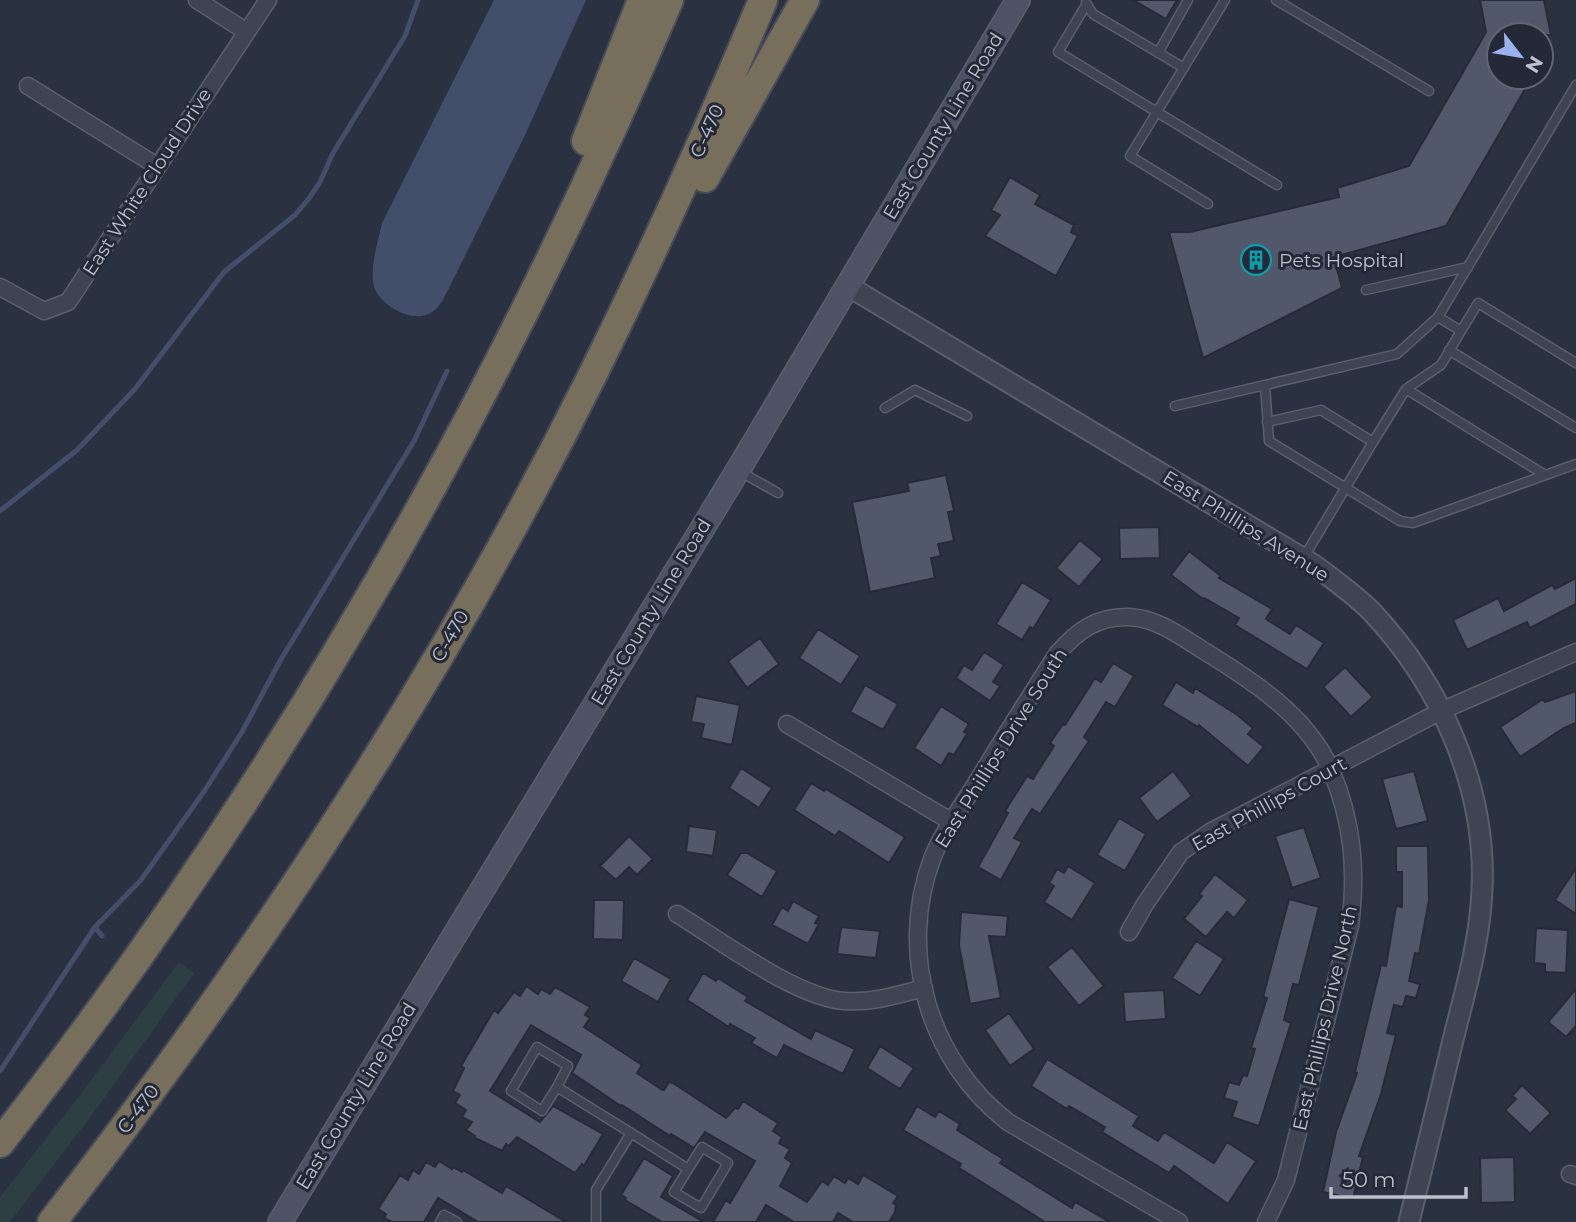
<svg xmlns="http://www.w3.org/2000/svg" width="1576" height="1222" font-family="Montserrat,sans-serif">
<rect width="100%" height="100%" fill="#2a3141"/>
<!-- green -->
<path fill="#2d3f43" d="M179,962L194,973L94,1112L10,1222H0V1197L77,1099Z"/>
<!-- water -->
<path fill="#434f6a" d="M494,0H586L525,135L443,300C440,304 436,310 432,312C413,326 375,303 373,282C371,262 378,242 382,223Z"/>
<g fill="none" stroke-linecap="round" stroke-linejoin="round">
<!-- stream -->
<path stroke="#434f6a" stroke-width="5" d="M0,511L77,450L135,389L224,272L295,215L310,197L320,182L333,153L405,36L418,0
M95,927L102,936
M0,1071L95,927L141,880L205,790L242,732L280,661L414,441L447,371"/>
</g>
<!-- building -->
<path fill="#51586a" stroke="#252b39" stroke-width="2" d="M1133,0H1177L1166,19Z
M1480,0H1544L1551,35H1499V77H1532L1446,226L1334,257L1342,288L1203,358L1169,232H1190L1339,197L1337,188L1409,166L1486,32Z
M1010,177L1040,195L1035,204L1074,225L1071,232L1078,236L1056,276L985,236L1000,215L991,210Z
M946,475L954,511L948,512L954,541L938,544L941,556L931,558L935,578L870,592L852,502L909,491L907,483Z
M1159,527L1160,558L1120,559L1119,528Z
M1080,540L1103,559L1079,587L1056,568Z
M1189,551L1221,576L1219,578L1272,609L1266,619L1290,634L1296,625L1324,643L1307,669L1235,625L1239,618L1204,598L1203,599L1171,575Z
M1576,578V604L1530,628L1527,622L1467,650L1453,620L1498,598L1504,611L1552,585L1555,589Z
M1022,582L1051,600L1033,629L1030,627L1022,640L996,624Z
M818,629L860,656L841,685L799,658Z
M760,638L779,664L747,688L728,661Z
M984,652L1004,665L993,682L1000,686L990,701L956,678L964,665L972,670Z
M1113,663L1134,676L1115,707L1106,702L1084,737L1089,741L1040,814L1032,809L1014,838L1022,842L1001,880L978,867L1008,813L1005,811L1027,776L1033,779L1054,746L1050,743L1063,724L1065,725L1095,678L1101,682Z
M1345,667L1373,697L1351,717L1323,687Z
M1176,682L1193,693L1195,688L1236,714L1253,728L1248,734L1264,747L1248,766L1199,725L1198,727L1162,705Z
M865,685L898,704L883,730L850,712Z
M1576,691V723L1564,728L1520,757L1500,727L1543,699L1545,702Z
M696,696L740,705L732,745L701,738L704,724L691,722Z
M941,706L969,724L964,732L967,734L954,755L949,753L941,766L914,748Z
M741,768L772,788L759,808L729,788Z
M1173,771L1192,796L1157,822L1139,798Z
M1414,771L1428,821L1396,829L1382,779Z
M811,783L824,791L826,789L905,837L889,863L839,831L835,836L794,810Z
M1119,818L1146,834L1125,871L1097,855Z
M689,826L717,830L713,856L686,852Z
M1304,827L1321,878L1292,888L1275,836Z
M629,836L653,859L637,875L629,867L616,880L600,866Z
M1396,846H1428L1429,900L1419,954L1415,953L1409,981L1420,984L1416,998L1406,996L1403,1007L1394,1005L1387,1033L1396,1035L1381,1094L1359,1156L1363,1157L1353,1199L1323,1192L1336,1132L1357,1073L1355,1072L1381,965L1386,966L1396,906L1402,907V872H1396Z
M741,853H747L777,871L762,897L727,875Z
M1068,866L1095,883L1072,920L1044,902L1054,886L1049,883L1057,869L1064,873Z
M1576,868V914L1555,900Z
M1215,874L1248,900L1234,918L1227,912L1206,937L1184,919L1202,896L1199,894Z
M1289,899L1319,907L1299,985L1293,984L1284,1020L1291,1023L1259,1126L1232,1117L1237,1102L1224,1098L1229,1082L1239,1085L1243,1075L1247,1076L1255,1049L1251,1048L1267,998L1263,997Z
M594,900H624L623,940L593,939Z
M793,901L819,916L815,923L819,924L808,944L772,925L782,907L788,911Z
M961,912L1008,916L1006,937L989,936L1001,998L970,1004L959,945Z
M841,927L880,931L876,958L837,954Z
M1536,928L1568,930L1566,973L1545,972V964L1534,963Z
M1196,941L1224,959L1200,996L1172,978Z
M1072,947L1104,986L1079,1006L1047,967Z
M634,958L671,979L658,1002L621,981Z
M703,973L716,981L718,978L748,997L745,1001L811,1039L815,1030L855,1049L843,1074L784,1045L777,1058L751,1043L755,1038L730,1024L729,1027L687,1000Z
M526,986L538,994L541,989L550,994L555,987L590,1007L585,1015L590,1018L584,1027L642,1065L637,1073L661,1089L664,1090L669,1082L673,1083L726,1118L735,1108L738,1109L743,1101L778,1123L773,1131L782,1137L779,1143L790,1149L785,1158L792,1163L780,1186L807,1202L822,1181L828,1185L834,1176L845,1183L848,1178L858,1184L863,1175L898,1196L893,1203L896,1205L895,1212L889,1222H853L838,1213L833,1222H794L766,1205L756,1222H713L726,1200L730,1203L755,1161L705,1132L694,1148L671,1134L670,1136L622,1105L621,1106L572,1073L581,1055L531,1025L490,1091L540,1122L553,1106L603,1134L584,1166L582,1164L575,1173L517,1137L509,1146L506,1144L502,1151L475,1138V1136L466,1130L472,1122L462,1117L466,1110L455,1103L460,1095L453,1091L464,1068L461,1066L494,1010L498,1013L514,992L520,996Z
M1576,989V1026L1566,1037L1548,1022Z
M1164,990L1166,1019L1125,1022L1123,992Z
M1009,1013L1034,1049L1010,1066L985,1030Z
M880,1046L914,1068L900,1089L867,1068Z
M1047,1059L1139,1116L1133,1126L1158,1141L1164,1132L1214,1163L1227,1142L1256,1161L1228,1204L1174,1166L1169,1173L1102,1132L1105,1127L1069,1106L1067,1109L1031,1086Z
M1522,1085L1551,1113L1530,1134L1505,1110L1516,1099L1512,1096Z
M917,1106L935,1117L939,1111L960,1124L957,1130L1003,1159L1000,1163L1072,1208L1075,1202L1110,1222H1045L959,1168L961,1164L903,1130Z
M1514,1157L1515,1202L1481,1203L1480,1158Z
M644,1158L673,1176L661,1197L704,1222H662L625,1200L626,1198L621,1195Z
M439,1161L452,1169L453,1167L462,1172L463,1170L502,1193L506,1186L566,1222H478L438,1198L424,1222H392L384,1218L386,1214L378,1209L400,1175L408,1180L413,1170L419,1174L426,1162L435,1167Z"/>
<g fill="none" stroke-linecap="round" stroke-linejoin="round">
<!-- service casing -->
<g stroke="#595f6c" stroke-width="11">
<path id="service" d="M1276,0L1429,91
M1086,3L1093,14L1184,68
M1086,5L1058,52L1277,185
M1158,53L1188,0
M1208,204L1130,156L1225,0
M1366,290L1468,267
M1438,317L1461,331L1478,303L1576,363
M1449,350L1576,428
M1265,385L1269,441L1400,521L1413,523L1576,464
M1406,389L1545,475
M1175,406L1397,354L1438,317L1576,85
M885,408L915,390L967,416
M1267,422L1321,410L1373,442L1304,557
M1373,442L1406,389L1441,365L1461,331
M741,472L778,493
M557,1087L568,1066L537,1047L511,1091L542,1111L557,1087L631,1133
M702,1147L728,1163L701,1208L674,1192Z
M440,1222L444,1215L457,1222
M596,1222V1190L631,1133L688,1169"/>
</g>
<!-- minor casing -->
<g stroke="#595f6c" stroke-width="19">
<path id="minor" d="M197,0L247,32
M28,86L157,166
M0,287L44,311L68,302L268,0
M787,724L952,822
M677,914C720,940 795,997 844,1001C872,1003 897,995 924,988
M1129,932L1145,904L1181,852L1210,832L1441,711L1576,652
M1570,1174L1576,1176
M1179,1222L1008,1122C929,1061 897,953 932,859C942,833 960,809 975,785C1002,741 1029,698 1057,654C1077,631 1097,616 1129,617C1156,618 1179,635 1201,649C1250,679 1307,715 1331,770C1353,822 1357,871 1350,926L1286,1180L1266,1222"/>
</g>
<!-- tertiary casing -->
<g stroke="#595f6c" stroke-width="23">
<path id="tertiary" d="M848,286L1314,565C1333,579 1354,594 1371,611C1441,685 1487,788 1482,890C1480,940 1466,988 1454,1036C1439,1098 1424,1160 1409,1222"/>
</g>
<!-- secondary casing -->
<g stroke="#595f6c" stroke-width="26">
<path id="secondary" d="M280,1222L738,470L1018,0"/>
</g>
<!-- motorway casing -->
<g stroke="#464c59" stroke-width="32">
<path id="motorway" d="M586,141L642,0
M705,178L805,0
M0,1143C275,792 494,409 669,0
M52,1222C257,958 442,676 592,376C653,253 710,127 763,0"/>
</g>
<!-- service -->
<use href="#service" stroke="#3e4451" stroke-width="8"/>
<!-- minor -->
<use href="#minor" stroke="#3e4451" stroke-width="16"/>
<!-- tertiary -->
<use href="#tertiary" stroke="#3e4451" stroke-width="19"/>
<!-- secondary -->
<use href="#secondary" stroke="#4d5364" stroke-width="23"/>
<!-- motorway -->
<use href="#motorway" stroke="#776f5c" stroke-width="28"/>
</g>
<!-- icons -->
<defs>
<g id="building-ring" transform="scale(1.575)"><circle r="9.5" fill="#232937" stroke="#0f9aa8" stroke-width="1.5"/><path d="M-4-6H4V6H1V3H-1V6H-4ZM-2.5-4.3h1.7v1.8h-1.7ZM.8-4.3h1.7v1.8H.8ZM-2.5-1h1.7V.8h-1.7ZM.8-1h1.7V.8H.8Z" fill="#0f9aa8"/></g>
</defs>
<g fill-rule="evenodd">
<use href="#building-ring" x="1256" y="260"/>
</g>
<g text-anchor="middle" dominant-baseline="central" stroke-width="6" stroke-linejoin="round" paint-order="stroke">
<!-- street labels -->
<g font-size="19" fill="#bbc0cb" stroke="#232937">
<text transform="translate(943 126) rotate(-59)">East County Line Road</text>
<text transform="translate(707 131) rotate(-66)">C-470</text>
<text transform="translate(147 182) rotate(-57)">East White Cloud Drive</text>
<text transform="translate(1246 526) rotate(32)">East Phillips Avenue</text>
<text transform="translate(651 612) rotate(-59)">East County Line Road</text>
<text transform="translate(450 636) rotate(-60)">C-470</text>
<text transform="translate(1001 748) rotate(-58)">East Phillips Drive South</text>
<text transform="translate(1269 804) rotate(-29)">East Phillips Court</text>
<text transform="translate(1325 1018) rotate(-77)">East Phillips Drive North</text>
<text transform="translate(356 1096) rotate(-59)">East County Line Road</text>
<text transform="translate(138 1109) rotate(-53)">C-470</text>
</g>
<!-- poi labels -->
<g font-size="19" fill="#bbc0cb" stroke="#232937" text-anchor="start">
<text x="1279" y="260">Pets Hospital</text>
</g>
</g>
<!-- north arrow -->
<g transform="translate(1520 56) rotate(121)"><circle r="33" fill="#232937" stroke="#606572" stroke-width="2"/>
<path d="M0-5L12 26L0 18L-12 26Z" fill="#9cb2ef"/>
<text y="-10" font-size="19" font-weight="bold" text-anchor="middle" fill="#bbc0cb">N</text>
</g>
<!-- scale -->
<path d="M1331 1187v10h135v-10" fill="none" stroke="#bbc0cb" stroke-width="3.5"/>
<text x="1342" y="1187" font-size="21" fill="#bbc0cb" stroke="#232937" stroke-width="5" paint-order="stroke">50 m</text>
</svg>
